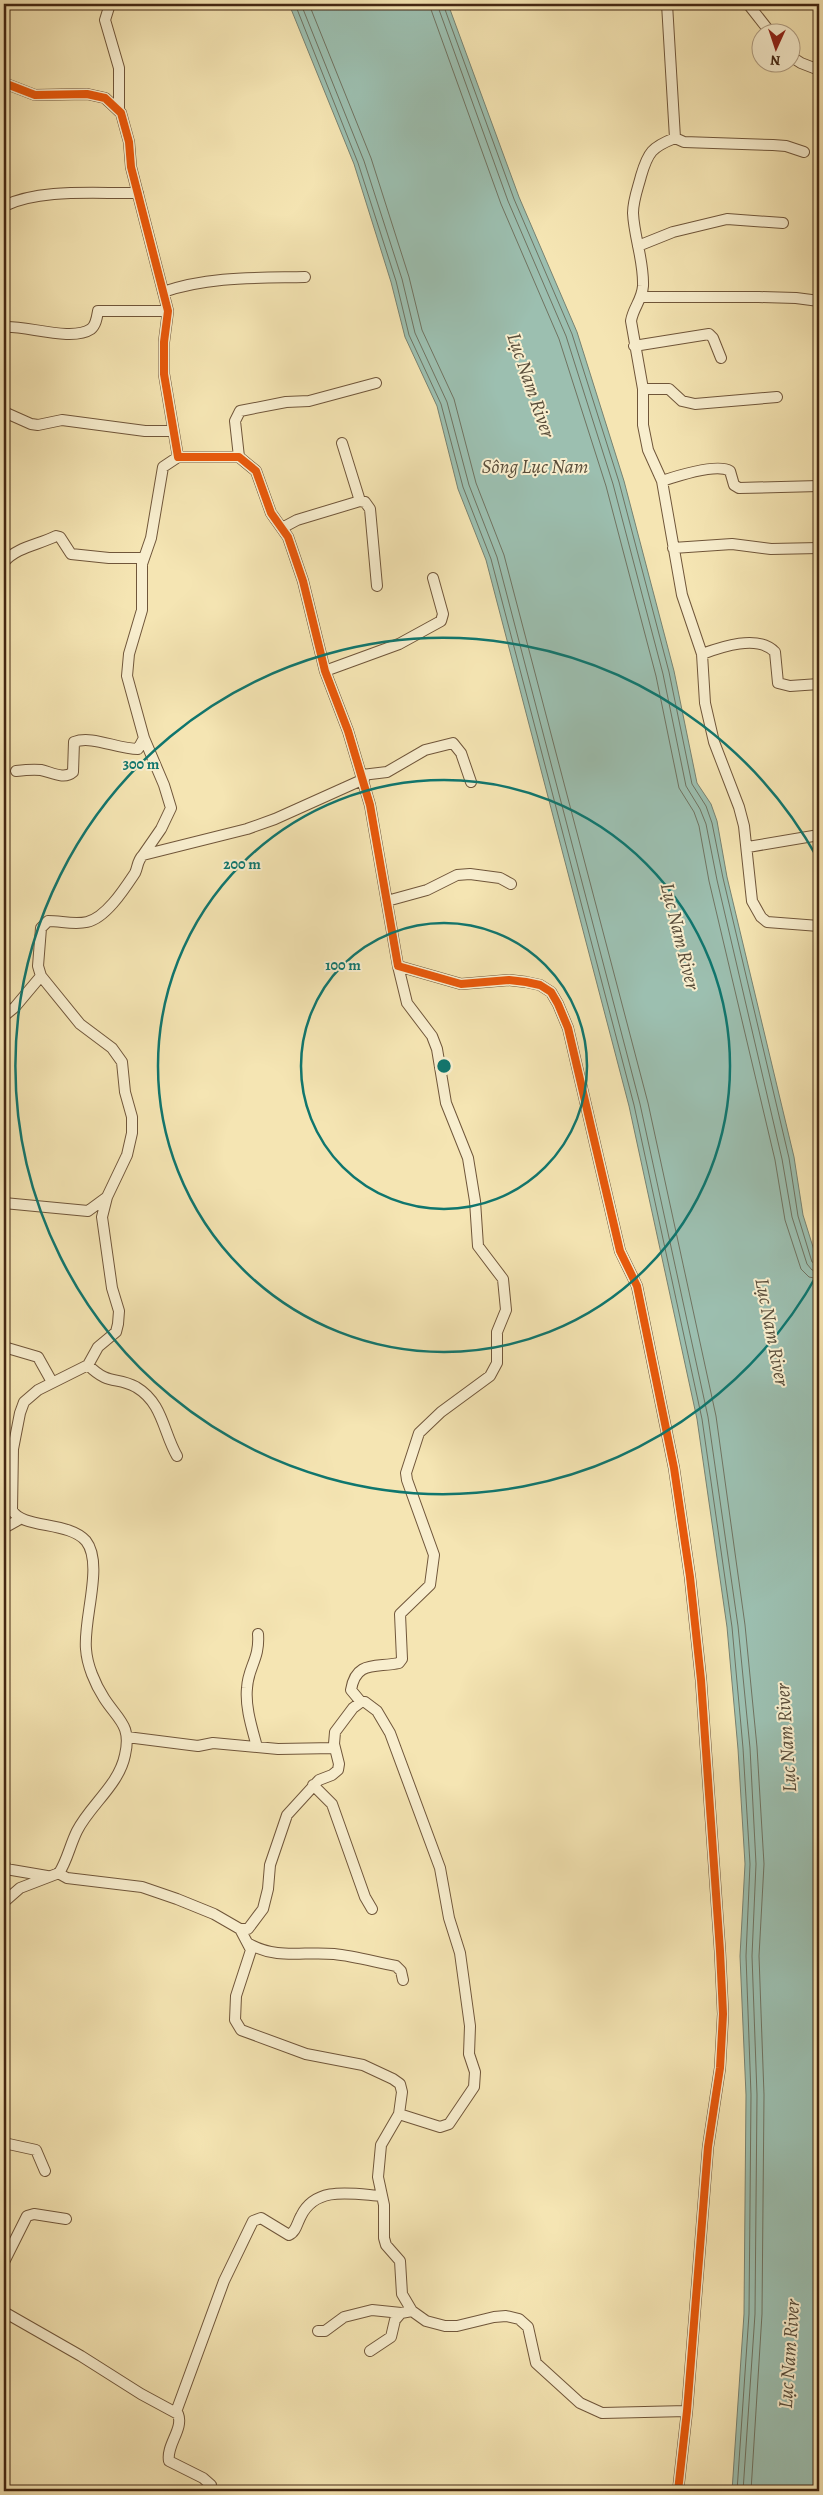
<svg xmlns="http://www.w3.org/2000/svg" width="823" height="2495" font-family="Alegreya,serif">
<rect width="100%" height="100%" fill="#f5e5b3"/>
<filter id="stains"><feTurbulence type="fractalNoise" baseFrequency=".004" numOctaves="4"/><feColorMatrix values="0 0 0 0 .2 0 0 0 0 .09 0 0 0 0 .02 0 0 0 .5 -.17"/></filter>
<radialGradient id="worn" r=".72"><stop offset=".6" stop-color="#630" stop-opacity="0"/><stop offset="1" stop-color="#630" stop-opacity=".3"/></radialGradient>
<!-- water -->
<path fill="#9cbfb0" stroke="#788271" d="M289,4H448L519,197L577,332L624,481L674,671L697,783L711,804L717,821L727,877L794,1157L803,1215L818,1263L819,2491H732L744,2314L746,2095L740,1956L745,1864L738,1749L727,1627L697,1419L629,1106L486,560L458,489L437,406L405,337L391,282L354,164Z"/>
<g fill="none" stroke-linecap="round" stroke-linejoin="round">
<!-- shore -->
<path stroke="#707361" stroke-width="1" d="M295,4L358,163L396,281L409,335L441,404L463,487L491,559L634,1105L702,1419L732,1627L743,1748L750,1864L746,1956L751,2095L749,2314L737,2491
M301,4L364,161L402,279L415,333L447,402L469,485L497,557L640,1104L708,1417L738,1626L750,1748L756,1864L752,1956L757,2095L755,2314L743,2491
M309,4L371,158L409,277L422,330L454,399L476,483L504,555L648,1103L716,1416L745,1625L757,1747L764,1864L759,1956L764,2095L762,2314L751,2491
M429,4L501,204L559,339L606,486L656,676L679,788L694,812L699,826L709,881L775,1160L785,1220L801,1269L809,1277L819,1279
M437,4L508,201L566,336L613,484L663,674L686,786L700,809L706,824L717,880L782,1159L792,1217L807,1264L812,1270L819,1272
M443,4L514,199L572,334L619,482L669,672L692,784L706,806L712,823L723,878L789,1158L798,1216L812,1262L819,1265"/>
<!-- minor casing -->
<g stroke="#70563a" stroke-width="12">
<path id="minor" d="M110,4L105,20L119,68V110
M667,4L675,138C652,147 648,152 641,176C638,188 633,200 633,213C634,237 644,261 643,286C642,300 633,308 631,321L643,389V425L648,450L662,481L682,595L702,654L705,703L714,742L739,807L744,826L752,901L761,917L767,922L819,926
M748,4L770,32
M790,56L801,63L819,70
M4,83L35,95L87,94L105,98L121,113L129,142L131,167L168,311L164,342V374L178,457H239L256,471L271,513L288,537L303,581L325,671L348,731L370,805L398,966L461,984L509,980L526,982L540,985L551,992L558,1004L568,1028L620,1251L637,1286L674,1468L690,1577L701,1680L720,1951L723,2014L720,2068L708,2147L687,2411L678,2491
M675,138L684,142L773,145L786,146L804,152
M4,206C41,188 97,194 138,193
M638,246L673,232L727,219L783,223
M163,292C209,276 257,278 305,277
M642,297H759L796,298L819,301
M4,327C25,325 72,342 91,329C96,325 97,317 98,311H168
M634,346L709,334L713,338L721,358
M643,389H669L682,401L695,404L777,397
M4,412L31,424L38,425L62,420L145,431H173
M342,443L360,501
M239,457L235,421L240,411L286,402L309,401L376,383
M662,481C677,476 717,463 730,471L734,485L739,488L819,486
M282,528L297,520L360,501L365,502L370,509L377,586
M673,548L732,544L771,549L819,548
M4,562C17,547 38,545 56,536L60,537L71,554L109,558H143
M702,654C721,647 758,634 775,652L778,683L790,686L819,684
M325,671L399,644L441,621L443,614L433,578
M16,771C24,770 33,769 41,770C51,772 64,780 73,772L74,742C92,735 117,749 138,749L144,738
M362,775L387,772L425,750L453,743L461,753L471,782
M748,847L819,835
M143,855L161,829L171,808L164,785L144,738L127,676L129,654L142,610V564L151,538L163,467L178,457
M387,901L427,890L457,875L470,874L500,878L511,884
M4,1016L15,1007L41,976
M4,1203L88,1211L107,1197
M4,1347L38,1357L52,1382
M88,1365C109,1386 116,1376 136,1387C163,1403 163,1432 177,1456
M4,1528L20,1519
M361,1702L351,1690C356,1660 376,1668 399,1663L402,1659L400,1614L430,1585L434,1555L407,1480L406,1473L419,1433L441,1412L490,1376L497,1363V1332L506,1310L503,1279L478,1246L475,1201L468,1158L446,1103L437,1049L432,1036L407,1003L398,966
M127,1737L198,1746L213,1743L278,1749L335,1748
M257,1747C252,1728 245,1707 247,1688C248,1667 260,1659 258,1634
M313,1785L332,1804L365,1897L372,1909
M4,1823V1863L6,1869L47,1876
M58,1873L67,1878L142,1887L177,1899L214,1914L240,1929L251,1950L236,1996L235,2020L241,2030L306,2054L363,2065L393,2079L400,2084L402,2092L399,2114L381,2145L378,2177L384,2205V2238L386,2245L400,2261L402,2294L412,2311L426,2321L445,2326H457L494,2317L506,2316L519,2319L528,2327L536,2363L580,2403L602,2413L687,2411
M4,1902L20,1888L59,1873C67,1861 70,1845 77,1831C90,1805 119,1785 125,1755C132,1725 118,1720 104,1698C95,1684 87,1665 86,1649C83,1619 104,1564 86,1541C69,1521 22,1529 12,1510L13,1449L20,1413L24,1402L38,1390L88,1365L98,1347L116,1332L118,1324L119,1311L112,1288L102,1217L107,1197L127,1155L132,1133V1117L125,1092L122,1062L112,1048L80,1024L41,976L38,966L41,928L48,921C61,921 74,925 87,922C106,918 125,888 135,873C138,867 137,861 143,855L247,829L275,819L364,779
M240,1929H248L263,1909L268,1889L270,1865L287,1815L319,1780L332,1775L338,1770L339,1764L334,1744L335,1732L353,1708L361,1702H365L377,1711L390,1733L440,1868L449,1918L460,1953L470,2026L469,2054L475,2072L474,2087L449,2124L440,2127L399,2114
M249,1944C278,1960 303,1951 334,1954C354,1956 375,1962 396,1966L401,1971L403,1980
M4,2143L36,2150L45,2171
M4,2262L27,2216L34,2214L66,2219
M4,2312L81,2356L141,2394L178,2414C184,2429 166,2445 169,2461L203,2478L211,2485V2491
M318,2331H325L344,2317L372,2310L401,2313L412,2311
M370,2351L391,2337L395,2320L401,2313
M176,2412L224,2281L253,2221L261,2218L289,2235C296,2232 297,2223 301,2216C316,2185 353,2194 382,2196"/>
</g>
<!-- minor -->
<use href="#minor" stroke="#f8eece" stroke-width="10"/>
<!-- cycleway casing -->
<g stroke="#f8eece" stroke-width="11">
<path id="cycleway" d="M4,83L35,95L87,94L105,98L121,113L129,142L131,167L168,311L164,342V374L178,457H239L256,471L271,513L288,537L303,581L325,671L348,731L370,805L398,966L461,984L509,980L526,982L540,985L551,992L558,1004L568,1028L620,1251L637,1286L674,1468L690,1577L701,1680L720,1951L723,2014L720,2068L708,2147L687,2411L678,2491"/>
</g>
<!-- cycleway -->
<use href="#cycleway" stroke="#e8590c" stroke-width="8"/>
</g>
<!-- distance rings -->
<g fill="none" stroke="#0f766e" stroke-width="2.5">
<circle cx="444" cy="1066" r="143"/>
<circle cx="444" cy="1066" r="286"/>
<path d="M818 1273A428 428 0 1 1 818 859"/>
</g>
<g text-anchor="middle" dominant-baseline="central" stroke-width="4" stroke-linejoin="round" paint-order="stroke">
<!-- water labels -->
<g font-size="20" font-style="italic" fill="#594d3a" stroke="#f8eece">
<text transform="translate(531 385) rotate(71)">Lục Nam River</text>
<text x="535" y="466">Sông Lục Nam</text>
<text transform="translate(680 936) rotate(76)">Lục Nam River</text>
<text transform="translate(772 1332) rotate(79)">Lục Nam River</text>
<text transform="translate(786 1738) rotate(-94)">Lục Nam River</text>
<text transform="translate(789 2354) rotate(-86)">Lục Nam River</text>
</g>
</g>
<circle cx="444" cy="1066" r="8" fill="#0f766e" stroke="#f8eece" stroke-width="2.5"/>
<g font-size="15" text-anchor="middle" font-weight="bold" fill="#0f766e" stroke="#f8eece" stroke-width="4" stroke-linejoin="round" paint-order="stroke">
<text x="141" y="769">300 m</text>
<text x="242" y="869">200 m</text>
<text x="343" y="970">100 m</text>
</g>
<!-- margin -->
<rect width="823" height="2495" fill="none" stroke="#f5e5b3" stroke-width="20"/>
<rect x="5" y="5" width="813" height="2485" fill="none" stroke="#432712" stroke-width="2.5"/>
<rect x="10" y="10" width="803" height="2475" fill="none" stroke="#432712"/>
<!-- north arrow -->
<g transform="translate(776 48) rotate(183)"><circle r="24" fill="#f8eece" stroke="#b09e83"/>
<path d="M0-4L9 19L0 12L-9 19Z" fill="#8f2418"/>
<text y="-8" font-size="14" font-weight="bold" text-anchor="middle" fill="#432712">N</text>
</g>
<rect width="100%" height="100%" filter="url(#stains)"/>
<rect width="100%" height="100%" fill="url(#worn)"/>
</svg>
